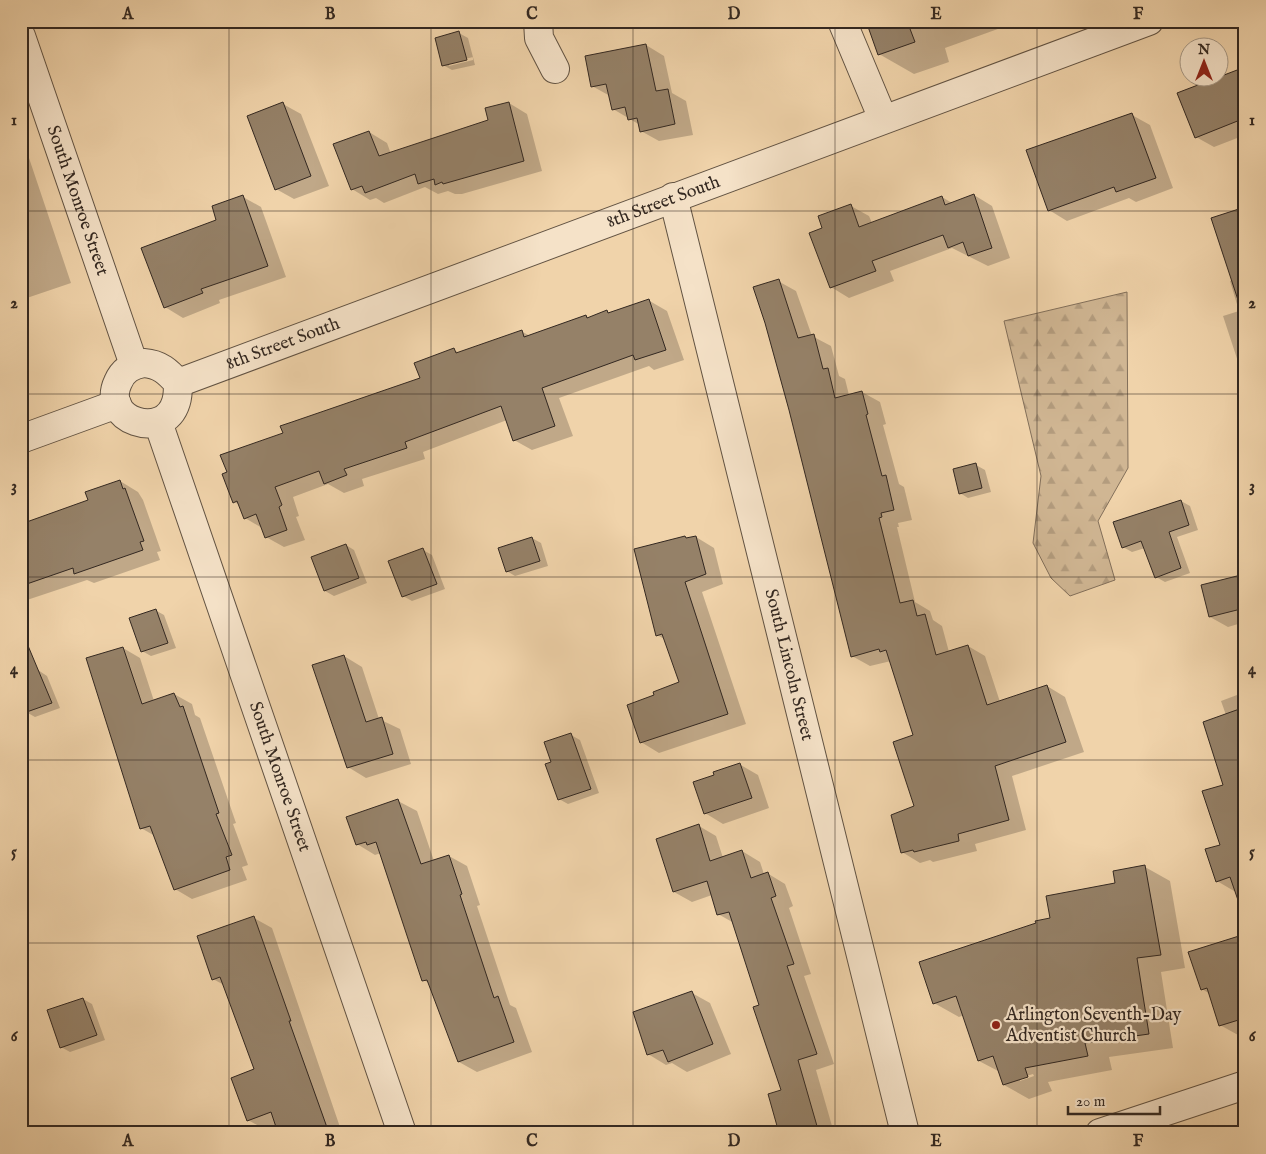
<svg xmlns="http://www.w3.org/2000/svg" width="1266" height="1154" font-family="'IM FELL English',serif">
<defs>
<pattern id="forest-firs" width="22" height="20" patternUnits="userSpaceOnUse" patternTransform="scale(1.25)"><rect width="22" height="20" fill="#d0b693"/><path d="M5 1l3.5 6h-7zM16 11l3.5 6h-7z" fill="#b39c7e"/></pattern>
</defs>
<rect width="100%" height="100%" fill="#f0d3aa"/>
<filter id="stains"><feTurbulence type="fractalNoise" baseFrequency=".004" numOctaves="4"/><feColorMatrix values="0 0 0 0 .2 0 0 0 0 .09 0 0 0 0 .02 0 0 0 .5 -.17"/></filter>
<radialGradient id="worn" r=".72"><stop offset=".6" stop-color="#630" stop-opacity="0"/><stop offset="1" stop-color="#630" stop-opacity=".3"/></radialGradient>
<!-- forest -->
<path fill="url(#forest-firs)" stroke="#826f5a" d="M1127,292L1128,468L1098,521L1115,580L1070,596L1051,578L1033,543L1041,476L1004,321Z"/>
<!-- shadow -->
<path fill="#0003" fill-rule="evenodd" d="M867,21H1020L945,48L949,62L914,74L879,54Z
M459,33L468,38L475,65L452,70L443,65ZM473,57V60L449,66V63Z
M646,45L664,56L672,93L686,101L693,135L659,141L641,131L640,125L613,109L610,96L592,86Z
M1245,68V135L1214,147L1196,137Z
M509,103L527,114L542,171L462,194H455L448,191L438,194L425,187L384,203L376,198L370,200L352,189L369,132L387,143L391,154L490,121Z
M283,104L301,114L329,186L294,199L276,189Z
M1132,115L1150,125L1173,188L1136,202L1129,198L1067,221L1049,210Z
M21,143L25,153L28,155L71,283L21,300Z
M1245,193V383L1223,316L1239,311L1230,281L1233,280L1243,209L1239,195Z
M974,195L992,206L1010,258L988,266L952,248L890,271L894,281L849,298L831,287L824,229L851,206L869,216L872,223L942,197L952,203Z
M243,197L261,207L286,277L219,300L220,303L183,318L165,307L218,221Z
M778,281L796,291L812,336L831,346L839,376L845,379L849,395L862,392L880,402L886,424L883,425L899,484L904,487L912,520L898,523L899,527H897L915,602L930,611L933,620L942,626L949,652L968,646L985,656L1000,702L1047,686L1065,697L1084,752L1012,776L1026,830L975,844L977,851L933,862L930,860L920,863L902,852L916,807L915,736L891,661L870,666L852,656Z
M648,300L667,311L684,360L654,370L649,366L559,398L573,436L532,450L514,440L507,420L423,452L425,459L362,479L364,486L344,493L328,484L293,497L299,516L296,517L305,540L284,547L266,537L262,528L245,518L240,505L234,502L284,433L421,379L454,350L460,353L521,331L530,336L586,316L589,318L607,312L610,313Z
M976,465L985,470L991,492L968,498L960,493Z
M120,481L138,492L143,500L161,551L157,552L160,560L94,583L87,580L21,602V525L89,501Z
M1181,501L1190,506L1198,530L1177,537L1190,573L1165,582L1156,577L1145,548L1132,552L1123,547Z
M696,537L714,548L723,584L702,592L746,724L659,753L641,742L656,696L680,683L666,640L657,635Z
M532,538L541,543L548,566L515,576L507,571Z
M346,545L354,550L367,583L334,596L325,591L313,558Z
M423,550L432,555L445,589L412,601L403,596Z
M1245,575V622L1228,627L1210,617L1202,586Z
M155,610L164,615L176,648L151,656L142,651Z
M123,648L140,658L154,701L174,694L192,704L195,715L200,718L236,823L233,824L248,865L242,867L247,880L192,899L175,889L155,836L141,828Z
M344,656L362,667L379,719L400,729L411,764L366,778L348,767Z
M38,670L47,676L60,708L35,717L26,712L21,677Z
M1245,692V891L1242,888L1234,891L1217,881L1221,846L1225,785L1226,715L1221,701Z
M571,735L580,740L599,793L568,804L559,799Z
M739,764L758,775L769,808L723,824L705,813Z
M398,801L417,811L434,861L449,856L467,866L480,905L477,906L510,1005L516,1008L532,1052L477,1072L459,1062L430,984L424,980L381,853L375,855L357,844Z
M699,826L716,836L723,858L742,851L760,862L764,874L767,873L785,884L793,906L789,908L811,974L804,976L834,1064L816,1070L834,1133H780L783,1091L761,1006L734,923L718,914L712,895L692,902L674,892Z
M1145,867L1170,881L1185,968L1161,972L1173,1048L1109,1057L1112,1070L1048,1082L1052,1091L1029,1099L1004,1085L1000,1072L979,1061L964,1015L959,1017L934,1003L1052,919ZM1033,1074L1034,1076L1020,1081V1078Z
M254,918L272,928L342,1133H280L277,1126L266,1130L248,1120L256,1070L224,985L213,979Z
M1239,937L1245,941V1033L1238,1035L1220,1025L1210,994L1202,989Z
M692,993L710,1003L731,1054L687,1072L672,1063L666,1065L648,1054Z
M83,999L92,1004L105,1040L70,1052L61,1047Z"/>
<!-- building -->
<path fill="#958168" stroke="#332821" d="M866,21H907L915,42L878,55Z
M459,31L467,60L442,66L435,38Z
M646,44L656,91L668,89L675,124L640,132L637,118L628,120L625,107L612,110L606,84L591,87L585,56Z
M1245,67V118L1195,138L1177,93Z
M283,102L311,176L275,190L247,116Z
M509,102L524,161L443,184L442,182L435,185L434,179L418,184L415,174L365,193L362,186L351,190L333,144L369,131L379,156L488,120L485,108Z
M1132,113L1156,178L1116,192L1114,187L1048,211L1026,150Z
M974,194L992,248L968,256L963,242L948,248L943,235L872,261L876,271L830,288L809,233L822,228L818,216L851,204L859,227L942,196L945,205Z
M243,195L268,266L201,289L203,293L164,308L141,248L216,220L212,206Z
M1245,207V305L1240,306L1211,218Z
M779,279L798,338L814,334L823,369L828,368L835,398L862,391L868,414L866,415L882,476L886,475L894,510L881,513L882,517L879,518L900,603L913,600L917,616L925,614L936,655L968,645L987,705L1047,685L1066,742L995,766L1009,820L958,834L959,841L914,852L913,850L901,853L891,815L914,806L893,742L913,735L886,650L880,652L879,649L851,657L789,410L765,323L753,287Z
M649,299L666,350L635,360L633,355L542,388L555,426L513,441L501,406L405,442L407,448L344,469L347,475L324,484L319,471L275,487L282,505L279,507L287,530L265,538L256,514L244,519L237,501L233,503L222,474L227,472L220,455L283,433L280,426L292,422L420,378L414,363L454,348L456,353L522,330L524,337L586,315L587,318L607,310L608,313Z
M976,463L982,488L959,494L953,469Z
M120,480L123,489L125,488L144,541L140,542L143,550L74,574L73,568L21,586V524L88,500L85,492Z
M1181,500L1189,525L1169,532L1181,568L1155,578L1141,541L1122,548L1113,522Z
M685,536L686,538L696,536L706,574L685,582L728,714L640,743L627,705L654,695L653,692L679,682L662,634L656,636L634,549Z
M532,537L540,561L506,572L498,548Z
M346,544L359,578L324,591L311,557Z
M423,548L437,584L402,597L388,561Z
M1245,574V608L1209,617L1201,585Z
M156,609L168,643L141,652L129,618Z
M21,629L52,703L21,714Z
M123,647L142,704L174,693L180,707L183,706L219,813L216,814L232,855L226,857L230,870L174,890L150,826L140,829L86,658Z
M344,655L366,722L382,717L393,754L347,768L312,665Z
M1245,707V905L1240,906L1230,877L1216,882L1205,849L1220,845L1202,791L1223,785L1203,722Z
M571,733L591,789L558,800L545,764L551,762L544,742Z
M740,763L752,798L704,814L693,782L714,775L713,772Z
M398,799L421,864L449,855L462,894L460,895L494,998L498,996L514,1042L458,1062L427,980L422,981L376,842L367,845L366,842L356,845L346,817Z
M699,824L710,861L742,850L751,878L768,872L776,896L771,898L794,964L787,966L817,1054L798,1060L819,1133H779L768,1094L781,1090L753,1007L759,1005L729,912L717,915L707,881L673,892L656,839Z
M1145,865L1161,955L1137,958L1149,1034L1085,1043L1088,1056L1025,1068L1028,1077L1003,1085L993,1056L978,1061L956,996L933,1004L919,962L1036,923L1035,921L1050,918L1046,896L1115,883L1113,871Z
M254,916L291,1021H289L329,1133H278L271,1112L247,1121L231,1078L254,1069L220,977L212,980L197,936Z
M1239,936L1245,953V1018L1219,1026L1207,988L1201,990L1188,952Z
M692,991L713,1044L668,1062L663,1050L647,1055L633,1012Z
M83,998L97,1035L60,1048L47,1010Z"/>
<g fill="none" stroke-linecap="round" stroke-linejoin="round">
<!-- minor casing -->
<g stroke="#625343" stroke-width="30">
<g id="minor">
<path d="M538,21L539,38L555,69"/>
<path d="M842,21L883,119"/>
<path id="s1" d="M21,36L134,365"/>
<path id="s2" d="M673,197L905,1133"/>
<path d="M144,363C160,364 168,372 178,383C178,389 178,396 176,402C164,442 100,420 118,382C123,370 132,365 144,363Z"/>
<path id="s3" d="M178,383L1149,21"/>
<path id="s4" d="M158,422L402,1133"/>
<path d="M21,439L117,404"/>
<path d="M1100,1133L1245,1085"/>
</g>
</g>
<!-- minor -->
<use href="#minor" stroke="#f5e2c8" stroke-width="28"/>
</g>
<!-- grid -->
<path fill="none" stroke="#332821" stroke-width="1" stroke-opacity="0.55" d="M229,21V1133M431,21V1133M633,21V1133M835,21V1133M1037,21V1133M21,211H1245M21,394H1245M21,577H1245M21,760H1245M21,943H1245"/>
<!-- markers -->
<circle fill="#8f2418" stroke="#f5e2c8" stroke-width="2" cx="996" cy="1025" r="5"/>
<g text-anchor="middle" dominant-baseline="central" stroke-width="4.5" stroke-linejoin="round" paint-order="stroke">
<!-- street labels -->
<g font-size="18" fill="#332821" stroke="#f5e2c8">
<text stroke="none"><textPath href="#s1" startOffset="174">South Monroe Street</textPath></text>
<text stroke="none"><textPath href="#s3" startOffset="518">8th Street South</textPath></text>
<text stroke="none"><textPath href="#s3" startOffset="112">8th Street South</textPath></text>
<text stroke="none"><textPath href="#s2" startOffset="482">South Lincoln Street</textPath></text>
<text stroke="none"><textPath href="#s4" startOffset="375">South Monroe Street</textPath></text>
</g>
<!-- poi labels -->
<g font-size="18" fill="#332821" stroke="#f5e2c8" text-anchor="start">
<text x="1006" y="1015">Arlington Seventh-Day<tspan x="1006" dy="21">Adventist Church</tspan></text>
</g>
</g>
<!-- margin -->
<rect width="1266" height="1154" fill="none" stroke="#f0d3aa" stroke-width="55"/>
<!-- north arrow -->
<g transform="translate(1204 62)"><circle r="24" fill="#f5e2c8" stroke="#a79885"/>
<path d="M0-4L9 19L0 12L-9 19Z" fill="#8f2418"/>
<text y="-8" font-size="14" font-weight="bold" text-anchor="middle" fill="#332821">N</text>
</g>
<!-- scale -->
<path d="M1068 1106v8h92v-8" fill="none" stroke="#332821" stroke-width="2.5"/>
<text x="1076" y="1106" font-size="15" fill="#332821" stroke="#f5e2c8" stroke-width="4" paint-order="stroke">20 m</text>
<rect x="28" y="28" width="1210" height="1098" fill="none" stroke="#332821" stroke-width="2"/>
<g font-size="16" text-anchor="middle" font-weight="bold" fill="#332821">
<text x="128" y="19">A</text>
<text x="330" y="19">B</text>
<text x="532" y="19">C</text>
<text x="734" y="19">D</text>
<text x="936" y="19">E</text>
<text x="1138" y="19">F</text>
<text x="14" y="125">1</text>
<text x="1252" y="125">1</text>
<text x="14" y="308">2</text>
<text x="1252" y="308">2</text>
<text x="14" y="491">3</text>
<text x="1252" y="491">3</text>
<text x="14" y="674">4</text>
<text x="1252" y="674">4</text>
<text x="14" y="857">5</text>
<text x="1252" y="857">5</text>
<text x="14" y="1041">6</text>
<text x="1252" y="1041">6</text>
<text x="128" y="1146">A</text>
<text x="330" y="1146">B</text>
<text x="532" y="1146">C</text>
<text x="734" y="1146">D</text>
<text x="936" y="1146">E</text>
<text x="1138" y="1146">F</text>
</g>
<rect width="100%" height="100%" filter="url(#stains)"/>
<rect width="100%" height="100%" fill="url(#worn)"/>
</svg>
